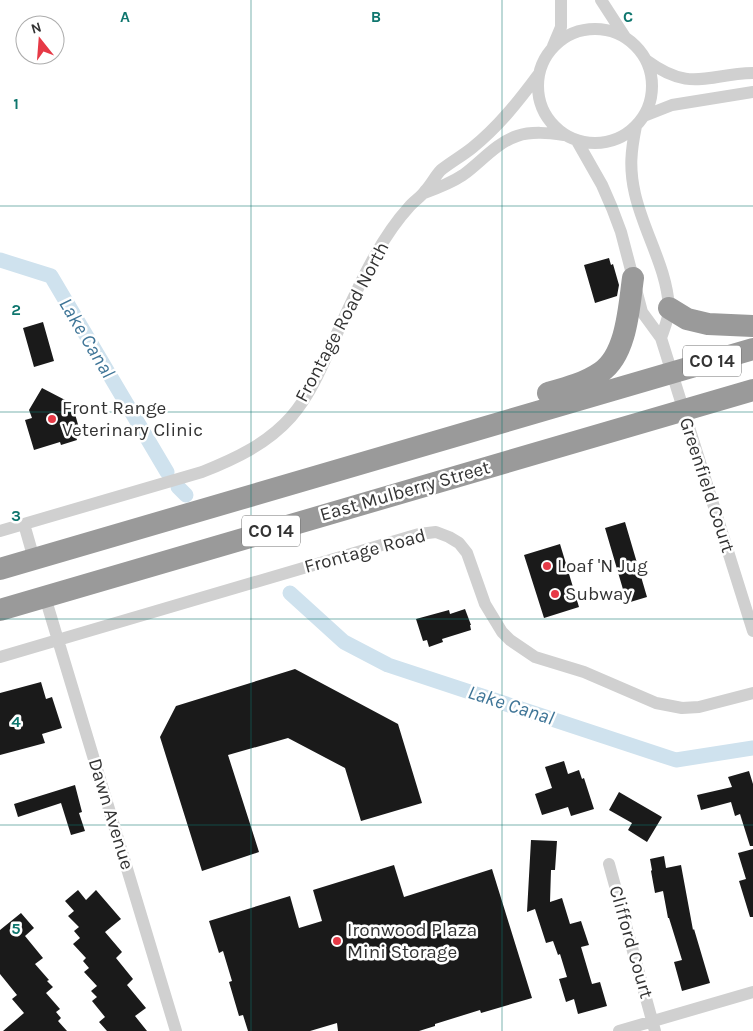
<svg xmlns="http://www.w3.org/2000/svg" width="753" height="1031" font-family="Karla,sans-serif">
<rect width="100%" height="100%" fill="#fff"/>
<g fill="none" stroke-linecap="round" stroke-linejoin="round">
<!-- canal -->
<path stroke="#cfe2ee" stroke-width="15" d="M0,260L51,276L167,472
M178,487L186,495
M290,593L344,642L388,665L676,760L753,748"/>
</g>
<!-- building -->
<path fill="#1a1a1a" d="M609,258L611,265L613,264L619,285L617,296L595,303L584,265Z
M43,322L54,361L34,367L23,328Z
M42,388L67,401L72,415L75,414L81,435L76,437L77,440L61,445L60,442L34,450L25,420L32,418L29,410Z
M625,522L647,597L627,603L605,528Z
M560,544L579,607L544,618L524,555Z
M465,609L471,625H470L471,630L442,639L443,642L429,647L427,640L423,641L416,619L449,610L450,614Z
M295,669L398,724L422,803L361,821L345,768L288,738L228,755L259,852L202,871L160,737L176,706Z
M41,682L46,699L52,697L62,728L42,734L45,743L0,755V693Z
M564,761L568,774L579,770L582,779L584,778L594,809L571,816L568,807L542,815L535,794L552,788L545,767Z
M749,771L753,784V846H750L740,814L735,816L731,802L701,810L697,795L732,787L728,777Z
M75,785L82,812L79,813L85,831L71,835L61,803L18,817L14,804Z
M619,792L662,817L647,842L628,830L632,823L609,810Z
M531,840L557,841L555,870H551L550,902L562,898L570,924L581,921L589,945L581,947L592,984L600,982L607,1006L578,1014L574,999L566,1002L559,979L567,977L560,954L558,955L553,941L546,943L535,909L527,912Z
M753,849V917H750L739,881L746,879L738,853Z
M664,856L666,868L681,865L693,930L694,929L710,983L682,991L674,962L682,960L669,918H668L663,891L655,893L651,871L652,870L650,859Z
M394,865L404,897L492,869L532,998L481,1013L480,1010L435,1024V1026L419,1031H338L337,1023L310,1031H248L243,1015L239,1016L229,982L232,981L223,951L219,953L209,921L290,896L299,928L322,921L313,890Z
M78,890L86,900L96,890L121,919L105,932L122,952L116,958L133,979L127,985L146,1008L135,1016L147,1031H107L99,1022L105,1017L92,1001L97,997L91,991L97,986L84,972L89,968L83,961L86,958L73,944L80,938L74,931L79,927L68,916L74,911L65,901Z
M21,913L34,928L25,936L43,958L35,964L49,980L47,981L53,987L46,993L60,1009L56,1012L61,1018L58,1021L67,1031H3L24,1013L12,999L17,995L0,974V930Z"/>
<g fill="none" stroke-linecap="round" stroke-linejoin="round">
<!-- street -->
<path stroke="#d0d0d0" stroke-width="12" d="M601,0L625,37
M538 86a57 57 0 1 1 114 0a57 57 0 1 1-114 0Z
M553,46L561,27V0
M646,60C691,93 706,74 753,73
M644,116L672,105L753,92
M636,126C631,151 629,168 635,194C644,233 667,268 669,308C669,318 664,329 661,338
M577,141L602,185L612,208L621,232L642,312L661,338L753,631
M424,193C438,188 451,183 463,175C481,162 496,143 517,136C532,131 549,133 564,135
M24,524L34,559
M0,531L202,472C235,459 267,444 291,417C310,395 321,369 333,342C354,297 376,243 409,207C414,201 421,197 425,191C431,185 435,176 441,170C451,162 462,156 472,148C498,127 518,102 538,75
M45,597L176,1031
M0,657L419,534L436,532L449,537L459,543L467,553L485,604L502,632L510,640L535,657L584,672L656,703L682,708L699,707L753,693
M609,864L655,1031
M619,1031L753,992"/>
<!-- highway -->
<path stroke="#9a9a9a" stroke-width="22" d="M669,308L687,319L708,324L753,326
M548,393C566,388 585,383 601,372C627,354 629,306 633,278
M0,569L753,349
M0,610L753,390"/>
</g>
<!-- grid -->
<path fill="none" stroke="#0f766e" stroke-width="1" stroke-opacity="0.55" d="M251,0V1031M502,0V1031M0,206H753M0,412H753M0,619H753M0,825H753"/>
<!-- markers -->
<g fill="#e63946" stroke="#fff" stroke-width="2">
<circle cx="52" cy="419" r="5"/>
<circle cx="547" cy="566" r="5"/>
<circle cx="555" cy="594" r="5"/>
<circle cx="337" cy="941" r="5"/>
</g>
<g text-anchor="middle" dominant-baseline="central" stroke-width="5" stroke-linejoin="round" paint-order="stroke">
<!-- shield labels -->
<g fill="#fff" stroke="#707070" stroke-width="1">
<rect x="683" y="345.5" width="58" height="31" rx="4"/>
<rect x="242" y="515.5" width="58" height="31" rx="4"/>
</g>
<g font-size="18" font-weight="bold" fill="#333">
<text x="712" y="361">CO 14</text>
<text x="271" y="531">CO 14</text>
</g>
<!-- street labels -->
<g font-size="19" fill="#333" stroke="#fff">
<text transform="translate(342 322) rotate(-62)">Frontage Road North</text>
<text transform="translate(707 485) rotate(72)">Greenfield Court</text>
<text transform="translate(405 491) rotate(-16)">East Mulberry Street</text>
<text transform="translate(365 551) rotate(-15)">Frontage Road</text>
<text transform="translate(111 814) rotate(73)">Dawn Avenue</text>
<text transform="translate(631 942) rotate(74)">Clifford Court</text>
</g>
<!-- poi labels -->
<g font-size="19" fill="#333" stroke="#fff" text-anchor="start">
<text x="62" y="408">Front Range<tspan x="62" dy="22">Veterinary Clinic</tspan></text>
<text x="557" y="566">Loaf 'N Jug</text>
<text x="565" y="594">Subway</text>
<text x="347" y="930">Ironwood Plaza<tspan x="347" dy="22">Mini Storage</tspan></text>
</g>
<!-- water labels -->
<g font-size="20" font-style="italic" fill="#3f7597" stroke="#fff">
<text transform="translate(87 338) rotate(59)">Lake Canal</text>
<text transform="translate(511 705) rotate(18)">Lake Canal</text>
</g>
</g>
<g font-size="16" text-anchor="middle" font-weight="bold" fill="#0f766e" stroke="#fff" stroke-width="5" stroke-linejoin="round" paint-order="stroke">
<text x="125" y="22">A</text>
<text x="376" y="22">B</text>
<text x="628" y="22">C</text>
<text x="16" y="109">1</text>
<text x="16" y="315">2</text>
<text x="16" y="521">3</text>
<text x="16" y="727">4</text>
<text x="16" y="934">5</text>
</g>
<!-- north arrow -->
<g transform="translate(40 40) rotate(343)"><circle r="24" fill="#ffffff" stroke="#adadad"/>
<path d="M0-4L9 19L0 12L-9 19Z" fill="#e63946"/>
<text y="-8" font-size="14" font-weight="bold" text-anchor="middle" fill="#333333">N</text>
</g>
</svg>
